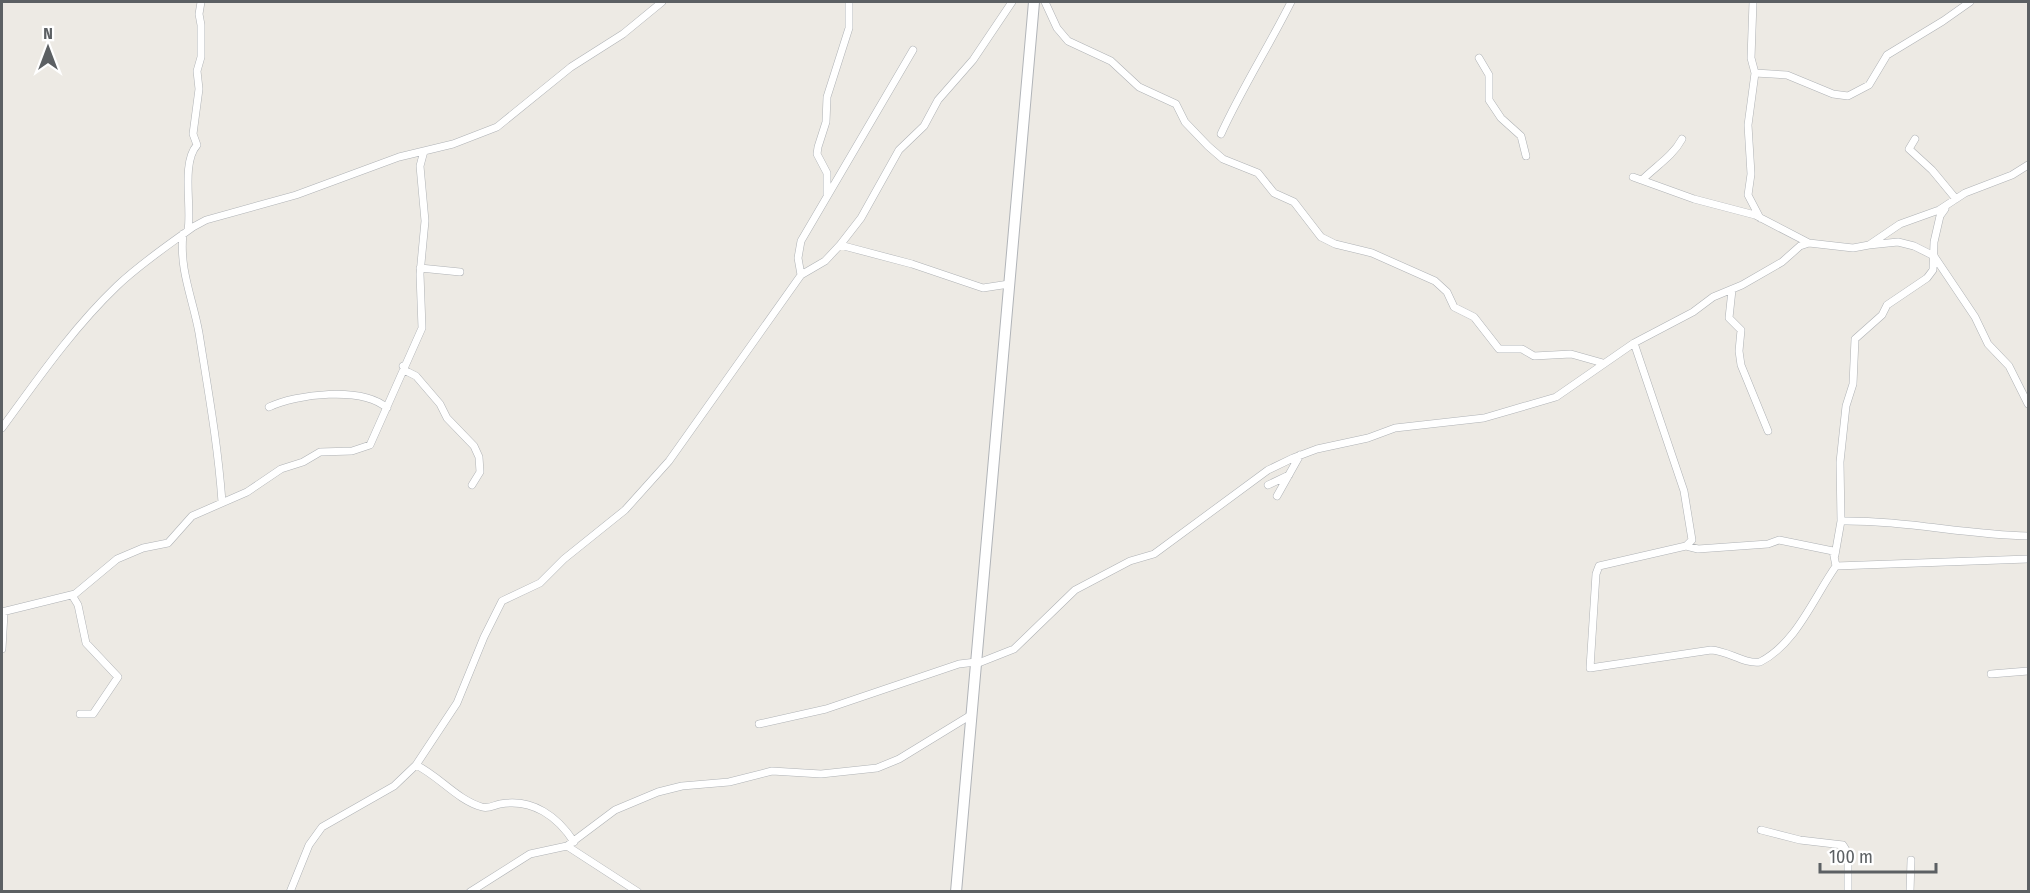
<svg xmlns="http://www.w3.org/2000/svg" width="2030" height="893" font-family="'Fira Sans Condensed',sans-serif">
<rect width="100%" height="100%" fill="#edeae4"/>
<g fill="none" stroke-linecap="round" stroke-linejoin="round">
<!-- street casing -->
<g stroke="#afb2b5" stroke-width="8">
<path id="street" d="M1045,2L1057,28L1068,41L1111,61L1139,87L1176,104L1185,122L1208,146L1223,159L1258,173L1274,193L1294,202L1321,237L1335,244L1372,253L1435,281L1447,292L1454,307L1474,317L1499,349H1522L1534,356L1571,354L1603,363
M1753,2L1751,58L1755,73L1748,125L1751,174L1748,195L1760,218
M1479,58L1489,75V100L1501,118L1521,136L1526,156
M1755,73L1787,75L1833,94L1848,96L1869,85L1887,55L1943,21L1970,2
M1221,134C1242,88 1269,46 1291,2
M1915,139L1909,149L1932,170L1956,199
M1633,177L1694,199L1755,215L1809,243
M1642,180C1656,166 1673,156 1682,139
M827,195V173L817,154L818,147L826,122L827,97L849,28V2
M188,230C192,207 181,163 197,145L193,134L199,89L197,71L201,57V25L199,14L201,2
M183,234C179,270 193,299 199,333C208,390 218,445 222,502
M840,245L912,264L983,288L1009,284
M1869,245L1898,242L1914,246L1934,256L1975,317L1988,344L2009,366L2028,404
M420,268L460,272
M801,275L798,258L801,241L913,50
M1732,290L1729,318L1741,330L1739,351L1741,365L1768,431
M1634,343L1684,491L1692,540L1686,546L1599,566L1596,574L1590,668L1711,650C1729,651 1743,664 1760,662C1796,644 1814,597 1836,566L1833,551L1779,540L1768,544L1698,549L1686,546
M403,366L406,371L416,376L440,404L447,418L474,446L479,457L480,472L472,485
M269,407C296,394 362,386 387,408
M2,428C37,380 73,328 117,286C140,264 167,246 193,227L206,220L296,195L399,157L453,144L497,127L571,67L623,34L662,2
M1268,485L1289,475
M1277,496L1300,455
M1841,521C1904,520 1966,535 2028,536
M1835,555L1841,521L1840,462L1846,406L1853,384L1855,339L1882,315L1887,305L1927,278L1933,270L1934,242L1940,216L1945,209
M1836,566L2028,559
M72,595L78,605L86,643L118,677L93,714H80
M2,612L75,594L117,559L143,548L168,543L192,516L247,492L281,469L303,462L320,452L352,451L370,445L422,328L420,274L425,221L420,166L424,151
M2,649L4,613
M976,664L1014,649L1075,590L1130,561L1154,554L1268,470L1293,458L1317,449L1368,438L1395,428L1484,418L1556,397L1634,343L1693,312L1713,297L1742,285L1782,262L1800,246L1809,243L1853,248L1869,245L1900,224L1939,210L1965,193L2012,175L2028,165
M1991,674L2028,671
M759,724L826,709L959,664L976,662
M416,765C439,776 457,800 482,807C489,809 494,805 500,804C533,798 558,817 574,842
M1761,830L1800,840L1843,845L1848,853V892
M567,846L638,892
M290,892L309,845L322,827L394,786L416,765L457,703L484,637L502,601L540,583L564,559L625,510L669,461L801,275L825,261L840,245L861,218L899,150L924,126L938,100L973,60L1012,2
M470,892L530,854L567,846L615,810L658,792L682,786L729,782L772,771L821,774L877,768L899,759L971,715
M1910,892L1911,860"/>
</g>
<!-- secondary casing -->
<g stroke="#b1b4b8" stroke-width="12">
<path id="secondary" d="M956,892L1034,2"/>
</g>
<!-- street -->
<use href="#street" stroke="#fff" stroke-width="7"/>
<!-- secondary -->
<use href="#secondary" stroke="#fff" stroke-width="10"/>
</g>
<!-- border -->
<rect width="2030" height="893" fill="none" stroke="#5c6063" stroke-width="6"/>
<!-- north arrow -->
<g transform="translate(48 48)" stroke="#ffffff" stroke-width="4.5" paint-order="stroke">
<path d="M0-4.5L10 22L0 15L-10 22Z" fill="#5c6063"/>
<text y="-9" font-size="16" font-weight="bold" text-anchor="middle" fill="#5c6063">N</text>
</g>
<!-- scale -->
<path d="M1820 863v9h116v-9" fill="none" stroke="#5c6063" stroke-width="3"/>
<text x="1829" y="863" font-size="18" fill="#5c6063" stroke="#ffffff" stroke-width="4.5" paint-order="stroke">100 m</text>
</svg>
